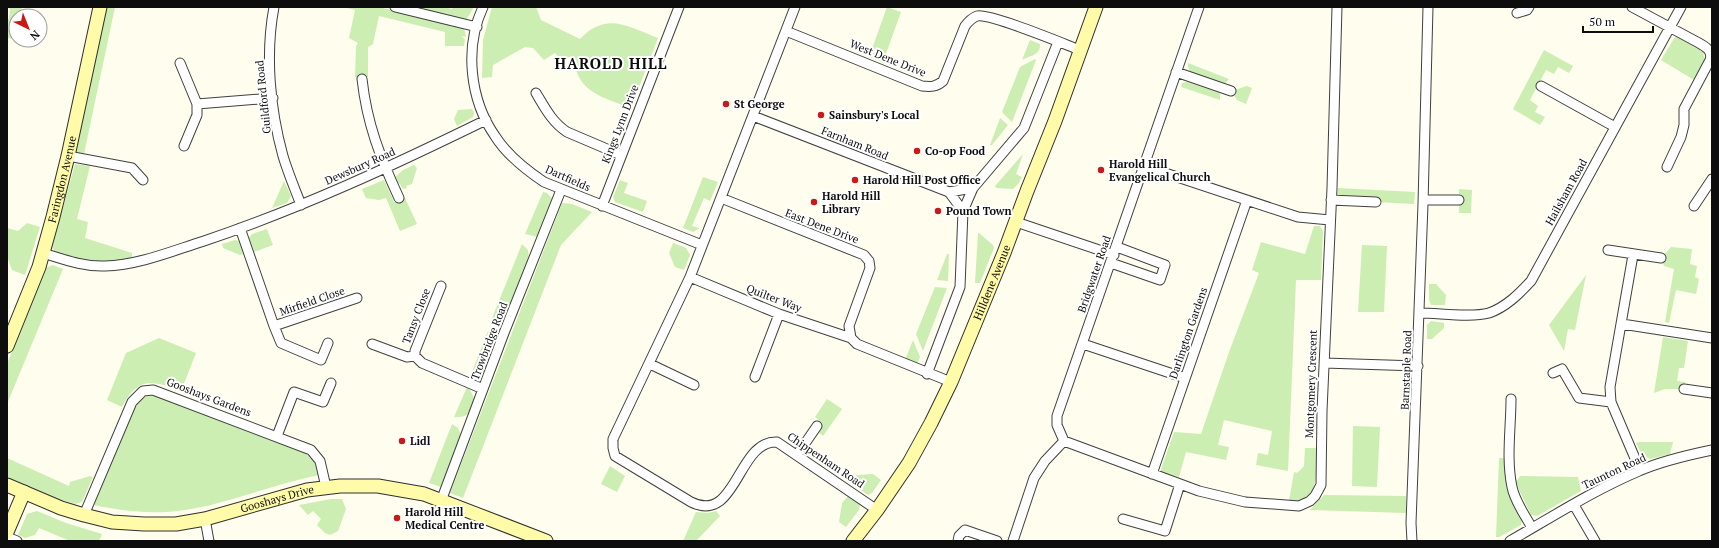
<svg xmlns="http://www.w3.org/2000/svg" width="1719" height="548" font-family="'PT Serif',serif">
<rect width="100%" height="100%" fill="#fffded"/>
<!-- green -->
<path fill="#cdeeb2" d="M7,7H22L20,16H16L15,39L7,38V19H9L10,9Z
M106,7H115L84,154L75,153Z
M343,7H379L464,28L466,37L462,36L465,40L464,46H445V32L379,16L373,44L368,47V77L362,79L355,77L356,46L358,43L349,38L355,10Z
M412,7H444L452,9L453,7H474L466,20Z
M492,7H536L541,20L580,39C607,11 628,27 658,38L631,108C604,98 576,92 574,58L569,57L562,62L555,53L544,60L533,48L525,47L493,65L492,77L482,78L483,40Z
M887,7L901,12L883,62L869,57Z
M1675,37L1684,39L1703,52L1705,61L1694,80L1661,60Z
M1030,40L1040,44C1041,55 1030,56 1022,60Z
M1544,50L1573,66L1569,73L1558,67L1554,74L1546,70L1530,100L1538,106L1535,112L1545,117L1540,125L1513,109Z
M1035,59L1036,60L1012,122L1002,112L1020,67Z
M1188,63L1229,79L1224,85L1191,73L1188,67Z
M1187,82L1220,93V100L1181,87L1182,83Z
M1247,86L1252,88L1246,104L1237,100L1231,91Z
M472,109L474,113L473,117L457,126L454,119L458,110Z
M1000,118L1008,125L992,145H990Z
M1023,154L1016,174L1022,177L1018,184L1013,189L996,188L995,186Z
M75,164L90,166L77,219L88,222L85,238L132,253V259C101,264 85,261 55,252L52,247Z
M414,165L417,168L412,184L406,186L407,188L403,189L400,184L393,179L403,170Z
M703,177L718,182L710,201L704,198L692,226L700,228L693,232L683,228Z
M384,180L394,202L405,198L417,224L400,231L386,198L379,200L366,198L362,189Z
M620,180L628,183L624,193L647,201L643,212L615,202L613,197Z
M284,181L291,196L287,203L272,208Z
M1338,188L1415,192L1414,204L1376,202L1337,197Z
M1459,189L1472,190L1471,213H1459Z
M543,192L547,193L553,199L538,237L525,234Z
M562,203L572,204L592,212L561,245L463,498L450,493Z
M27,223L40,227L25,275L12,270L7,256V228L18,231Z
M1314,226H1320L1323,231L1321,280H1296L1288,471L1256,465L1258,453L1268,455L1272,431L1224,420L1218,445L1229,447L1226,460L1186,452L1179,477L1160,472L1174,432L1201,434L1229,352L1259,273L1252,270L1261,242L1305,254Z
M267,229L273,245L254,252L249,238L252,234Z
M979,233L993,245L994,248L980,283H975L978,233Z
M235,240L239,241L243,254L240,255L223,248L222,244Z
M673,243L686,248L690,255L684,270L675,267L669,253Z
M522,244L528,250L529,261L507,317C502,322 498,323 490,323Z
M1362,245L1387,246L1384,312H1358Z
M1671,247L1692,249L1690,264L1697,266L1695,277L1699,279L1696,294L1676,290L1669,323L1665,322L1674,269L1664,266L1661,258Z
M947,254H949L948,281L937,280Z
M53,265L63,269L7,404V364L45,268Z
M1586,275L1575,330L1568,329L1564,351L1549,325Z
M1429,284H1436L1446,295L1445,305H1431L1429,300Z
M935,287L947,288L923,351L916,334Z
M1431,321L1444,323V328L1432,339H1427V325Z
M488,331L495,340L496,347L484,374L477,379H469Z
M1663,337L1688,341L1684,368H1679L1677,381L1685,382L1684,389H1665L1654,393Z
M159,338L196,353L181,391C153,381 139,375 122,407L107,400L126,353Z
M913,340L920,357L917,364L905,360Z
M467,387C481,400 473,420 454,417Z
M154,395L303,451L315,462L319,475C273,484 230,503 185,510C154,515 123,511 93,505L133,408L142,397Z
M827,399L842,409L823,436L817,431L822,423L815,417Z
M452,424L458,428L461,436L441,487L429,483Z
M1353,426L1380,427L1377,487L1352,486Z
M1639,442H1673L1670,454L1650,459L1641,453L1636,443Z
M1305,448H1317C1316,470 1321,503 1289,501L1294,472L1297,473L1304,466Z
M7,458L69,486L70,482L90,476L93,477L82,502L75,504L52,497L7,477Z
M1499,458H1505C1507,483 1509,498 1522,520L1521,525L1499,537H1496Z
M610,466L625,476L617,492L601,484Z
M873,474L881,480L872,493L868,495L852,484L857,475Z
M1520,476L1578,477L1581,491L1537,516L1531,515L1520,492L1516,482Z
M1324,495L1406,496V513L1310,510Z
M848,496L860,505L859,510L846,527L839,522L842,503Z
M331,499H342L346,509L338,531L330,535L325,533L317,525L321,519L313,511L308,515L299,505Z
M37,511L66,523L102,534L99,541H70L39,528L35,535L25,538L18,535L27,514Z
M716,511L720,516L696,541H683L696,512L708,513Z"/>
<g fill="none" stroke-linecap="round" stroke-linejoin="round">
<!-- street casing -->
<g stroke="#404040" stroke-width="11">
<path id="street" d="M274,7C265,55 270,109 283,156C288,173 295,189 301,205
M395,7L477,27
M483,7C464,48 470,100 495,136C507,155 526,170 544,182L702,245
M795,7L690,277L613,439V448L615,456L691,502C737,525 737,440 777,442L877,510
M1632,7L1699,43C1706,47 1713,51 1710,60L1684,109V125L1681,137L1667,167
M1517,13L1527,10L1529,7
M786,31L922,86C931,87 936,87 943,81L965,26C968,22 972,18 977,16C990,13 1064,44 1080,50
M180,63L197,104V115L184,146
M1176,72L1231,91
M362,79C367,124 380,157 399,198
M1541,86L1615,127
M536,93C545,108 552,122 567,132L621,155
M197,104L273,98
M753,116L949,192L963,211
M68,156L132,168L143,180
M1144,166L1298,217L1330,220
M949,192L973,188
M721,198L864,255L869,261L870,268L849,326L851,338L857,344L951,382
M1331,200L1376,202
M1423,200H1459
M602,206L679,7
M1694,206L1712,179
M1016,222L1114,255
M240,228L274,326L281,343L321,360L328,343
M1608,250L1661,258
M43,253C63,259 83,267 105,266C139,265 172,251 204,241C302,208 394,165 486,120
M1633,255L1610,387L1611,402L1640,470
M1111,263L1160,280L1165,265L1117,247
M690,277L779,314L851,338
M441,286L415,351V356L422,363L483,389
M1420,313C1439,313 1471,318 1489,313C1506,307 1519,294 1531,281L1681,7
M1622,324L1712,338
M274,326L357,298
M372,344L407,357L415,356
M1083,344L1185,378
M1324,363L1418,366
M650,364L694,385
M1553,373L1562,369L1579,398L1611,402
M927,374L960,287L963,211L973,188L1024,128L1058,42
M755,377L779,314
M1684,389L1712,393
M1511,399C1511,427 1506,459 1512,487C1515,502 1525,515 1532,528
M277,436L294,392L323,402L331,383
M1064,441L1199,491L1245,502L1299,506L1310,501L1315,496L1321,485L1322,411L1332,188L1337,7
M797,455L817,426
M1152,474L1247,200
M441,501L504,333L561,190
M1574,505L1595,541
M84,515L132,402L143,391L153,390L311,450L320,461L326,487
M205,519L209,541
M1123,519L1165,531L1180,484
M7,537L17,541
M958,541L959,536L965,530L997,541
M1013,541L1034,478L1045,461L1064,441L1057,425V416L1199,7
M1412,541L1411,523L1423,204L1428,7
M1510,541C1552,517 1594,490 1639,471C1661,461 1688,455 1712,450"/>
</g>
<!-- secondary casing -->
<g stroke="#2f2f2f" stroke-width="15">
<g id="secondary">
<path id="s1" d="M7,346L39,267L53,217L68,156L100,7"/>
<path id="s2" d="M7,485L61,508L84,515L112,522L144,524H176L205,519L307,490L340,486H378L424,494L546,541"/>
<path d="M7,532L24,492"/>
<path id="s3" d="M853,541L877,510L909,463L931,423L951,382L1004,253L1027,191L1055,121L1096,7"/>
</g>
</g>
<!-- street -->
<use href="#street" stroke="#fff" stroke-width="9"/>
<!-- secondary -->
<use href="#secondary" stroke="#fffba8" stroke-width="13"/>
</g>
<!-- markers -->
<g fill="#ca1a17" stroke="#fff" stroke-width="1.5">
<circle cx="726" cy="104" r="4"/>
<circle cx="821" cy="115" r="4"/>
<circle cx="917" cy="151" r="4"/>
<circle cx="1101" cy="170" r="4"/>
<circle cx="855" cy="180" r="4"/>
<circle cx="814" cy="202" r="4"/>
<circle cx="938" cy="211" r="4"/>
<circle cx="402" cy="441" r="4"/>
<circle cx="397" cy="518" r="4"/>
</g>
<g text-anchor="middle" dominant-baseline="central" stroke-width="4" stroke-linejoin="round" paint-order="stroke">
<!-- street labels -->
<g font-size="11" fill="#0d0d0d" stroke="#fff">
<text transform="translate(888 58) rotate(22)">West Dene Drive</text>
<text transform="translate(263 97) rotate(-96)">Guildford Road</text>
<text transform="translate(620 124) rotate(-69)">Kings Lynn Drive</text>
<text transform="translate(855 143) rotate(22)">Farnham Road</text>
<text transform="translate(360 166) rotate(-24)">Dewsbury Road</text>
<text transform="translate(568 178) rotate(24)">Dartfields</text>
<text stroke="none"><textPath href="#s1" startOffset="176">Faringdon Avenue</textPath></text>
<text transform="translate(1566 192) rotate(-61)">Hailsham Road</text>
<text transform="translate(822 226) rotate(21)">East Dene Drive</text>
<text transform="translate(1094 274) rotate(-71)">Bridgwater Road</text>
<text stroke="none"><textPath href="#s3" startOffset="295">Hilldene Avenue</textPath></text>
<text transform="translate(774 298) rotate(21)">Quilter Way</text>
<text transform="translate(312 301) rotate(-19)">Mirfield Close</text>
<text transform="translate(416 316) rotate(-69)">Tansy Close</text>
<text transform="translate(1188 333) rotate(-71)">Darlington Gardens</text>
<text transform="translate(489 341) rotate(-69)">Trowbridge Road</text>
<text transform="translate(1406 370) rotate(-88)">Barnstaple Road</text>
<text transform="translate(1311 384) rotate(-88)">Montgomery Crescent</text>
<text transform="translate(209 397) rotate(21)">Gooshays Gardens</text>
<text transform="translate(826 460) rotate(34)">Chippenham Road</text>
<text transform="translate(1614 471) rotate(-25)">Taunton Road</text>
<text stroke="none"><textPath href="#s2" startOffset="280">Gooshays Drive</textPath></text>
</g>
<!-- poi labels -->
<g font-size="11" font-weight="bold" fill="#0d0d0d" stroke="#fff" text-anchor="start">
<text x="734" y="104">St George</text>
<text x="829" y="115">Sainsbury's Local</text>
<text x="925" y="151">Co-op Food</text>
<text x="1109" y="164">Harold Hill<tspan x="1109" dy="13">Evangelical Church</tspan></text>
<text x="863" y="180">Harold Hill Post Office</text>
<text x="822" y="196">Harold Hill<tspan x="822" dy="13">Library</tspan></text>
<text x="946" y="211">Pound Town</text>
<text x="410" y="441">Lidl</text>
<text x="405" y="512">Harold Hill<tspan x="405" dy="13">Medical Centre</tspan></text>
</g>
<!-- district labels -->
<g font-size="15" font-weight="bold" letter-spacing="1" fill="#0d0d0d" stroke="#fff">
<text x="611" y="63">HAROLD HILL</text>
</g>
</g>
<!-- border -->
<rect width="1719" height="548" fill="none" stroke="#0d0d0d" stroke-width="16"/>
<!-- north arrow -->
<g transform="translate(28 28) rotate(137)"><circle r="19" fill="#ffffff" stroke="#9e9e9e"/>
<path d="M0-3L7 15L0 10L-7 15Z" fill="#ca1a17"/>
<text y="-6" font-size="11" font-weight="bold" text-anchor="middle" fill="#0d0d0d">N</text>
</g>
<!-- scale -->
<path d="M1583 26v6h70v-6" fill="none" stroke="#0d0d0d" stroke-width="2"/>
<text x="1589" y="26" font-size="12" fill="#0d0d0d" stroke="#ffffff" stroke-width="3" paint-order="stroke">50 m</text>
</svg>
